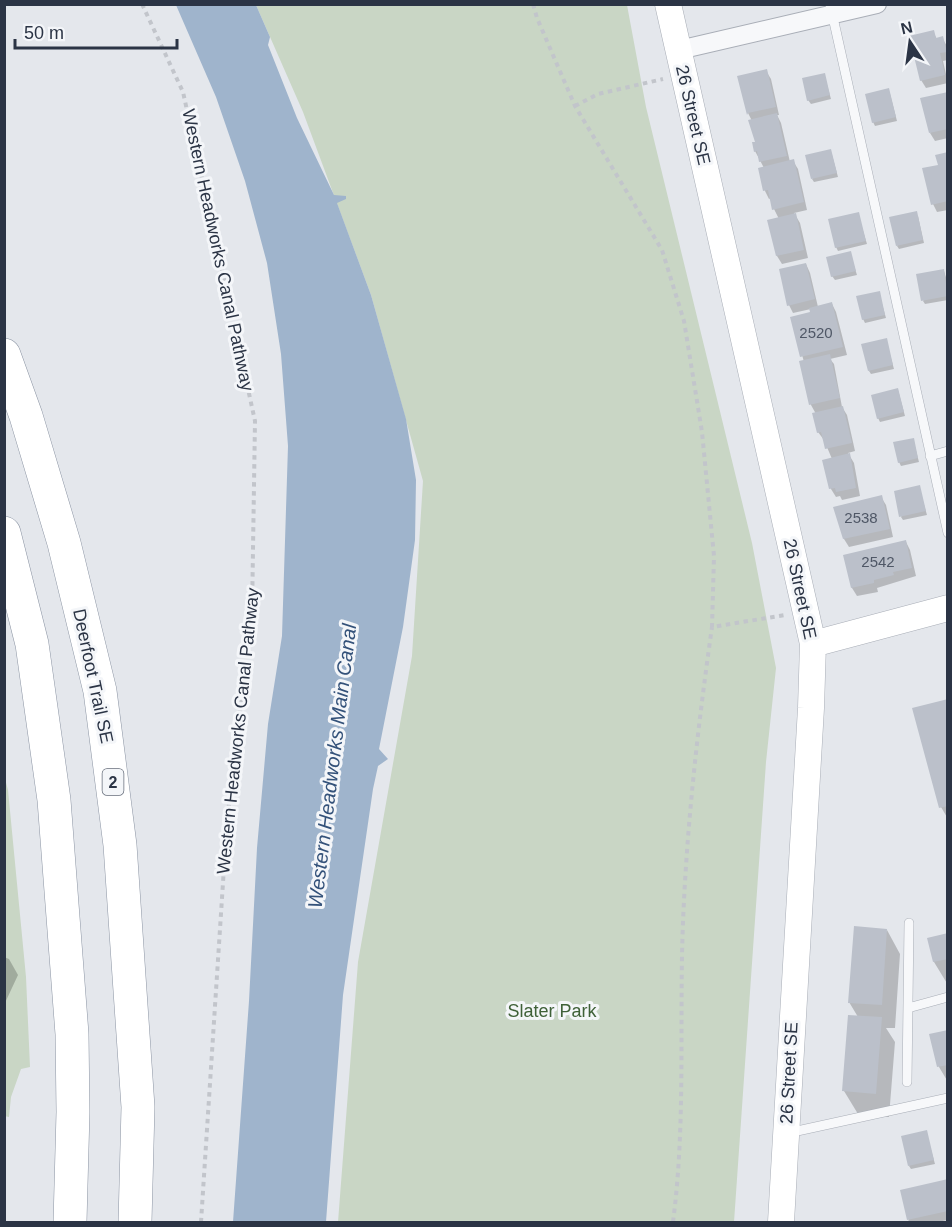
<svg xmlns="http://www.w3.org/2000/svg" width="952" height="1227" font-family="Helvetica,sans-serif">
<rect width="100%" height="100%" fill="#e4e7ec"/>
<!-- green -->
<path fill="#c9d6c5" d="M256,5H627L646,107L752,543L776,668L766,762L734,1222H338L358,962L412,656L423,481L371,295L303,112Z
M4,775L8,790L26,977L30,1067L21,1069L11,1097L9,1117L4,1116Z"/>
<!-- water -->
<path fill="#9fb4cc" d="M176,5H256L270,37L268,45L297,118L334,195L346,196V199L337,203L371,295L406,419L416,480L415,540L403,627L379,749L388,759L378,766L373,789L343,995L326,1222H233L249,1001L257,848L268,724L282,636L288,446L281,354L267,263L245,181L216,97Z"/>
<!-- shadow -->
<path fill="#0003" d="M933,32L937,39L942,38L947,46L948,60L943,61L948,83L926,88L921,80Z
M766,71L771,79L779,115H777L781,123L790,162L793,161L798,169L807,210L794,213L800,223L808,258L782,264L777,256L769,221L779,219L774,209L771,198L769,199L765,191L760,169L764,168L755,151L757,143L752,121L748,113Z
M824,74L831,99L811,104L808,100Z
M948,93V138L935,141L930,133Z
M890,94L897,121L875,126L873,122Z
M948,154V210L937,212L933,204L939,166Z
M832,155L838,177L814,182L812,179Z
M858,214L867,244L838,251L836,247Z
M918,216L924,243L899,249L897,246Z
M850,253L857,275L835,280L832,276Z
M806,264L810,273L818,307L832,304L836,312L847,355L830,359L834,364L842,407L847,415L855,451L848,453L854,463L860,496L842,500L840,496L836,497L831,489L824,461L832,459L824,440L818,432L816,414L811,405L801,362H804L792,318L812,313L811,309L793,313L789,305Z
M944,271L948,284V300L925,304L923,301Z
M879,293L886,318L865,323L863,319Z
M886,340L894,369L871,374L869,371Z
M898,390L905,416L880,422L878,418Z
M913,439L919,462L901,466L899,462Z
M919,487L927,515L903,520L901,517Z
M881,497L886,505L893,537L849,547L844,539L835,508Z
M906,542L910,550L916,576L877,588L878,592L857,596L852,588L845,556Z
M948,700V819L941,807Z
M887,930L900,954L895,1028H886L895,1042L889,1117L858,1114L844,1091L858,1017L849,1002Z
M948,936V985L934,962L929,940Z
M4,957L9,959L18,975L4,1005Z
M948,1031V1082L939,1067L931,1035Z
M926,1132L935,1164L911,1169L909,1166Z
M948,1180V1220L937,1222H910L908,1220Z"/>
<!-- building -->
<path fill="#bbc0ca" d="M934,30L936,38L943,36L947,52L940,53L945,75L920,81L909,36Z
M767,69L776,107L748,113L747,115L737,76Z
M825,73L830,95L807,101L802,78Z
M889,88L896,117L872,123L865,94Z
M948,92V129L929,133L920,98Z
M777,113L787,156L759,162L757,151L754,152L752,142H755L748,120Z
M831,149L837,173L811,179L805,155Z
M948,152V201L931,205L922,168L938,165L935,155Z
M794,159L804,202L772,210L768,190L763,191L758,168Z
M917,211L923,240L896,246L889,217Z
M859,212L866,241L835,248L828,219Z
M796,213L804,250L776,256L767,220Z
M851,251L856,271L831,277L826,257Z
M806,263L815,299L787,306L779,269Z
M944,269L948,296L921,301L916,274Z
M880,291L885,315L862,320L856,296Z
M832,302L843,347L800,357L790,317L810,312L809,308Z
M887,338L893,365L868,371L861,344Z
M830,354L840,398L809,405L799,361Z
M898,388L904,412L877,419L871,395Z
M843,406L852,443L825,449L821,432L817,433L812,413Z
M914,438L918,458L898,463L893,442Z
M850,453L856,488L836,492L835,488L829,489L822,460Z
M920,485L926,511L899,517L894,491Z
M882,495L890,529L843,539L833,507Z
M906,540L912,568L893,572L894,575L874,580V583L851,588L843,555Z
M948,699V806L939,808L912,708Z
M854,926L887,929L882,1005L848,1003Z
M948,933V959L933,962L927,938Z
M848,1015L882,1017L876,1094L842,1091Z
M948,1030V1065L937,1067L929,1034Z
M927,1130L934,1160L908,1166L901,1136Z
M948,1179V1211L907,1220L900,1190Z"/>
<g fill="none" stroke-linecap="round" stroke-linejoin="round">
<!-- lane casing -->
<g stroke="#a9aeb7" stroke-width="10">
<path id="lane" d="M830,4L948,533
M930,456L948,451
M908,1008L948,997
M907,1082L909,923
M788,1133L948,1098"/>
</g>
<!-- street casing -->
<g stroke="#a9aeb7" stroke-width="20">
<path id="street" d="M679,50L877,4"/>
</g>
<!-- secondary casing -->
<g stroke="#a9aeb7" stroke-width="27">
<path id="secondary" d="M668,4L813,644L811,708L781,1222
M813,644L948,608"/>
</g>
<!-- highway casing -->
<g stroke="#8b94a3" stroke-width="34">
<path id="highway" d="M4,355L26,416L64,543L100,691L120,845L138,1107L135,1222
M4,533L32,644L54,800L72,1034L73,1112L70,1222"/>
</g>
<!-- path -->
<path stroke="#c2c5cb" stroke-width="4" stroke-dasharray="4.5 4.5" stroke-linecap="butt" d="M142,4L183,92L255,421L252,614L227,821L201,1222
M533,4L537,18L575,106L662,250L684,321L702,432L714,556L712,627L785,615
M575,106L598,94L663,79
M673,1222C686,1123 679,1022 683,922C687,823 698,725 712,627"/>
<!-- lane -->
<use href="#lane" stroke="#f7f8fa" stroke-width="9"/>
<!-- street -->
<use href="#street" stroke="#f7f8fa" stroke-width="18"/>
<!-- secondary -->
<use href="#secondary" stroke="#fff" stroke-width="26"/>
<!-- highway -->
<use href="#highway" stroke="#fff" stroke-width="33"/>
</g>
<g text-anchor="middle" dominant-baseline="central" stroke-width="6" stroke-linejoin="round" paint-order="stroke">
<!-- number labels -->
<g font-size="15" fill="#4f5766">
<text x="816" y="332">2520</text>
<text x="861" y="517">2538</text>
<text x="878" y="561">2542</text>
</g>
<!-- shield labels -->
<rect fill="#f4f6f9" stroke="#676e7b" stroke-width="1.5" x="102.5" y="769" width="21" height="26" rx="4.5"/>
<g font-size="16" font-weight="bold" fill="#2b3445">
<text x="113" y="782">2</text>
</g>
<!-- street labels -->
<g font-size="18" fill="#2b3445" stroke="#f4f6f9">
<text transform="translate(693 115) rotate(77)">26 Street SE</text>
<text transform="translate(218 250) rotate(78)">Western Headworks Canal Pathway</text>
<text transform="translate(800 589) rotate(78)">26 Street SE</text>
<text transform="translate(93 676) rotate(78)">Deerfoot Trail SE</text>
<text transform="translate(238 731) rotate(-84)">Western Headworks Canal Pathway</text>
<text transform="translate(789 1073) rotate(-87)">26 Street SE</text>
</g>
<!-- park labels -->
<g font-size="18" fill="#3f6138" stroke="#f4f6f9">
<text x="552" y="1011">Slater Park</text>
</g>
<!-- water labels -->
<g font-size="20" font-style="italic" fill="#34527a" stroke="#f4f6f9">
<text transform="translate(332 766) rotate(-83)">Western Headworks Main Canal</text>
</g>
</g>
<!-- border -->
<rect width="952" height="1227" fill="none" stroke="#2b3445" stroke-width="12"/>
<!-- north arrow -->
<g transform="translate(910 42) rotate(347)" stroke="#f4f6f9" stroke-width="4.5" paint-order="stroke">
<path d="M0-4.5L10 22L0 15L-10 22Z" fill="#2b3445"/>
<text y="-9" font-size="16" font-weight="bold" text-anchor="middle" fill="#2b3445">N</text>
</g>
<!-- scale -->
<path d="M15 39v9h162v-9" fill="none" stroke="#2b3445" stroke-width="3"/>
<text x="24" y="39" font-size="18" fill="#2b3445" stroke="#f4f6f9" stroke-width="4.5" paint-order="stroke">50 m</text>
</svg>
